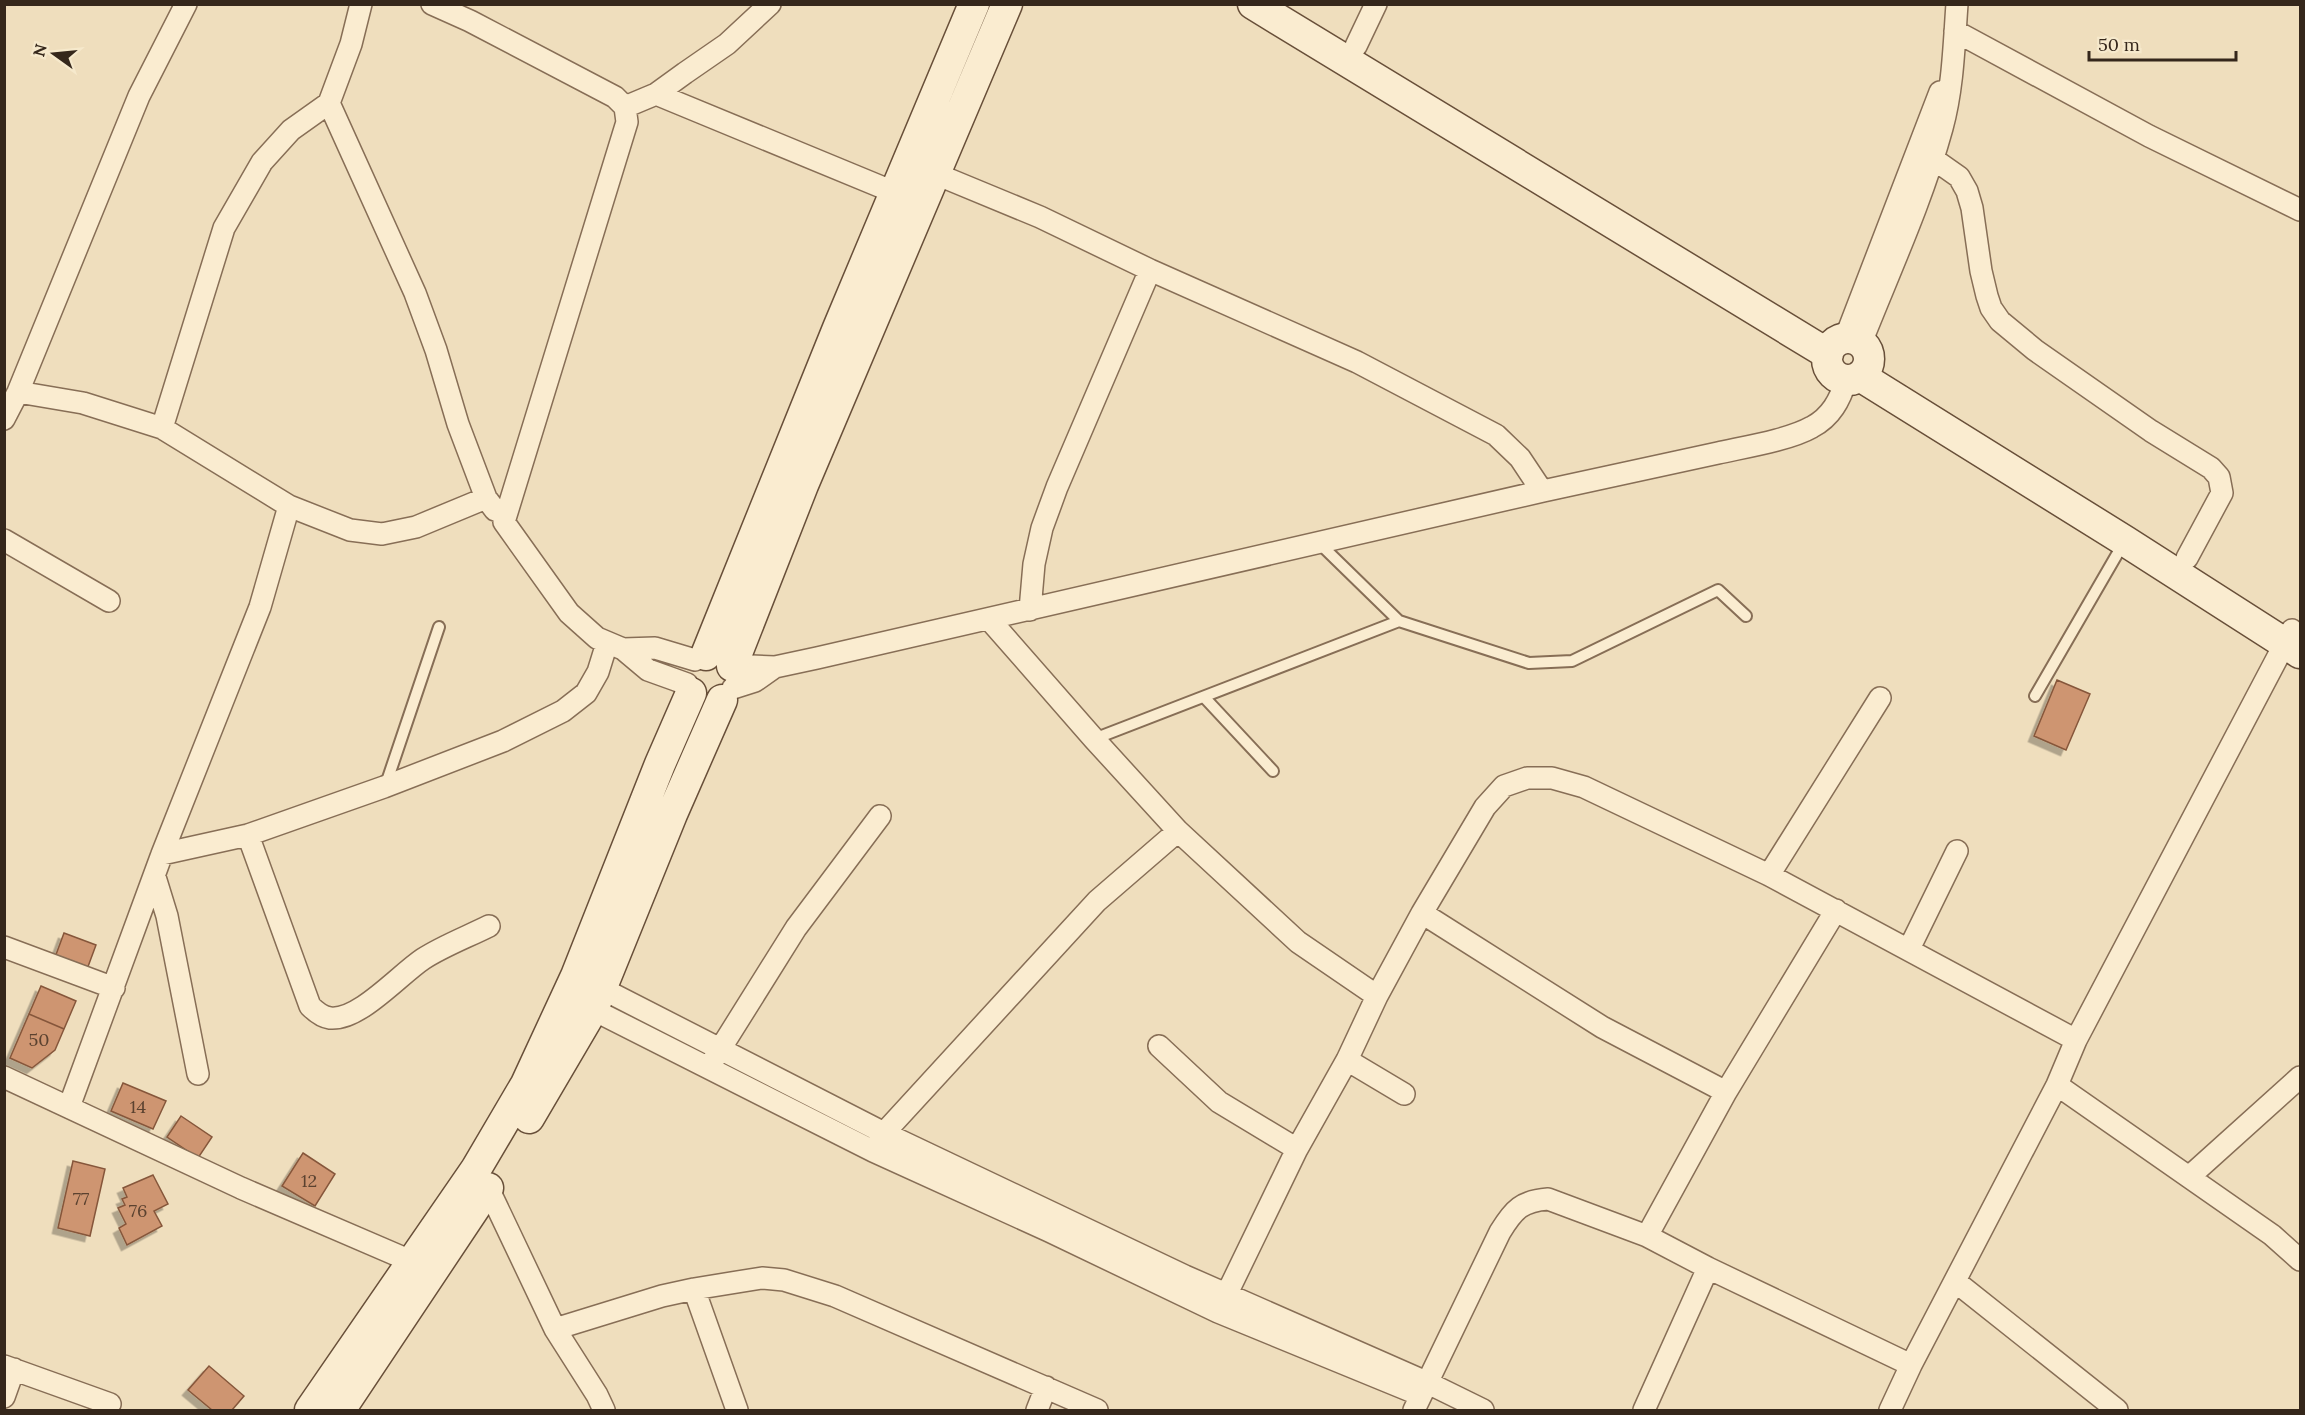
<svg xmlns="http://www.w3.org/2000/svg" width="2305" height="1415" font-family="Lora,serif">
<defs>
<filter id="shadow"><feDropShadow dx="-5.5" dy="5.5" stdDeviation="0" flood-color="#0004"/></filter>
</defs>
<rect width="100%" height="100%" fill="#efdebd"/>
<!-- building -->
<path fill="#ce9571" stroke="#86573b" stroke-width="1.5" filter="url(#shadow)" d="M2057,680L2090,694L2066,750L2034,736Z
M64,933L96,945L86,972L54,960Z
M41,986L76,1001L64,1029L29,1014Z
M29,1014L64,1029L55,1050L32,1068L10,1058Z
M123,1083L166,1101L153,1129L111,1111Z
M181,1116L212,1137L198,1158L167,1137Z
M303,1153L335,1174L315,1206L282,1186Z
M73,1161L105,1169L90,1236L58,1228Z
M153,1175L168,1204L154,1211L162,1226L127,1245L119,1228L126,1224L118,1208L125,1205L122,1199L127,1197L123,1188Z
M209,1366L244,1396L232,1410H212L188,1390Z"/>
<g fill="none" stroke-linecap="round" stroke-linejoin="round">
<!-- lane casing -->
<g stroke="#876e56" stroke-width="14">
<path id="lane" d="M1319,543L1399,621L1529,663L1572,661L1718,590L1746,616
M2035,696L2123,544
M1204,697L1273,771
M1094,739L1399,621
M385,787L439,627"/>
</g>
<!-- street casing -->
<g stroke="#876e56" stroke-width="24">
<path id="street" d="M432,4L470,21L615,97L625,107L627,122L504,522L569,613L597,638L623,649L648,670L687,684
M1955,31L2149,136L2300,210
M1356,46L1376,4
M656,94L896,193
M329,103L415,293L436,350L458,424L486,498L495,510
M625,107L656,94L685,73L727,44L770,4
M1932,158L1959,177L1967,191L1972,208L1981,271L1987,296L1991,308L2000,321L2035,350L2151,431L2211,468L2219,477L2222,493L2187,558
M936,174L1040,217L1150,270L1357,362L1496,435L1520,458L1542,491
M1845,339L1940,92
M1861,343C1889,272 1922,201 1942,128C1953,88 1954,45 1957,4
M18,392L83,403L162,428L289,506L350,530L382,534L416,527L486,498
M4,419L18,392L139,96L186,4
M162,428L224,228L262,162L291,130L329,103L351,44L361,4
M4,540L109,601
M1030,610L1034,564L1042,528L1057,487L1150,270
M989,619L1094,739L1178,831L1298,942L1377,996
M623,649L655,648L695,660
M733,669L751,666L775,667L817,658C1059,604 1300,545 1543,491C1601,478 1660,466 1718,453C1745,447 1789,440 1812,427C1831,417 1840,400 1846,380
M733,688L755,681L775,667
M248,835L310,1006C315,1011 322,1017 330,1018C359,1021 399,975 423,959C443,946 467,937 489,926
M162,854L248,835L384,787L503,741L563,711L586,693L598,672L607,643
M1769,875L1880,698
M155,877L167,916L198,1074
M1422,913L1602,1027L1726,1092
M4,947L114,988
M1909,949L1957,851
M591,983L884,1133L1185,1276L1426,1382L1483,1410
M580,1003L873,1151L1049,1231L1218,1312L1413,1392
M1159,1046L1219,1102L1297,1149
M714,1059L796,928L880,816
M1347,1060L1404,1094
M4,1077L241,1188L413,1262
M2057,1085L2272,1235L2300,1260
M69,1107L162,854L260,607L289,506
M878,1143L884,1133L1097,901L1178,831
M2189,1177L2300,1077
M488,1188L555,1329L597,1395L604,1410
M1647,1236L1726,1092L1836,910
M1956,1282L2117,1410
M694,1289L737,1410
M1218,1312L1297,1149L1347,1060L1377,996L1422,913L1485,807L1504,786L1527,778H1552L1584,787L1769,875L2076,1040
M555,1329L662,1296L694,1289L762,1278L784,1280L835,1296L1097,1410
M4,1366L110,1404
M4,1397L14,1369
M1037,1410L1046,1387
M1414,1410L1500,1232C1514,1209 1522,1201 1548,1199L1647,1236L1708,1268L1911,1365
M1644,1410L1708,1268
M1890,1410L1911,1365L2057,1085L2076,1040L2292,630"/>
</g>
<!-- secondary casing -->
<g stroke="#684f39" stroke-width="33">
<path id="secondary" d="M1253,4L1828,354
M1827 359a21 21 0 1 1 42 0a21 21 0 1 1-42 0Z
M1860,376L2125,541L2300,653
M706,655L838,328L974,4
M732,666L803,485L1007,4
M529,1118L593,1009L672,814L722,700
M310,1410L476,1169L526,1084L576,976L660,764L691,693
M340,1410L488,1188"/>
</g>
<!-- lane -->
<use href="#lane" stroke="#faecd0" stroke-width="10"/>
<!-- street -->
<use href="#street" stroke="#faecd0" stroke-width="21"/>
<!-- secondary -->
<use href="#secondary" stroke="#faecd0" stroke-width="30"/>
</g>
<g text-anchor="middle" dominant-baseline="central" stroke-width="4.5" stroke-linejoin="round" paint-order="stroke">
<!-- number labels -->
<g font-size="18" fill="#5b4230">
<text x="39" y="1039">50</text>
<text x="138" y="1106">14</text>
<text x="309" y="1180">12</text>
<text x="81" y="1198">77</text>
<text x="138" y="1210">76</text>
</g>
</g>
<!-- border -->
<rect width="2305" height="1415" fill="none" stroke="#35271b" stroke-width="12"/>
<!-- north arrow -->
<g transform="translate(54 54) rotate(285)" stroke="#f6e9cc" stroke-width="4.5" paint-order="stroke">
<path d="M0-4.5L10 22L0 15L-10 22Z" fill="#35271b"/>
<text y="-9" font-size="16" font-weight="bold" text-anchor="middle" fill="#35271b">N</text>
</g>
<!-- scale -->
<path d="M2089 51v9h147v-9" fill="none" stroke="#35271b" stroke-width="3"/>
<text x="2098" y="51" font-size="18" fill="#35271b" stroke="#f6e9cc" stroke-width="4.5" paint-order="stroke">50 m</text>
</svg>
